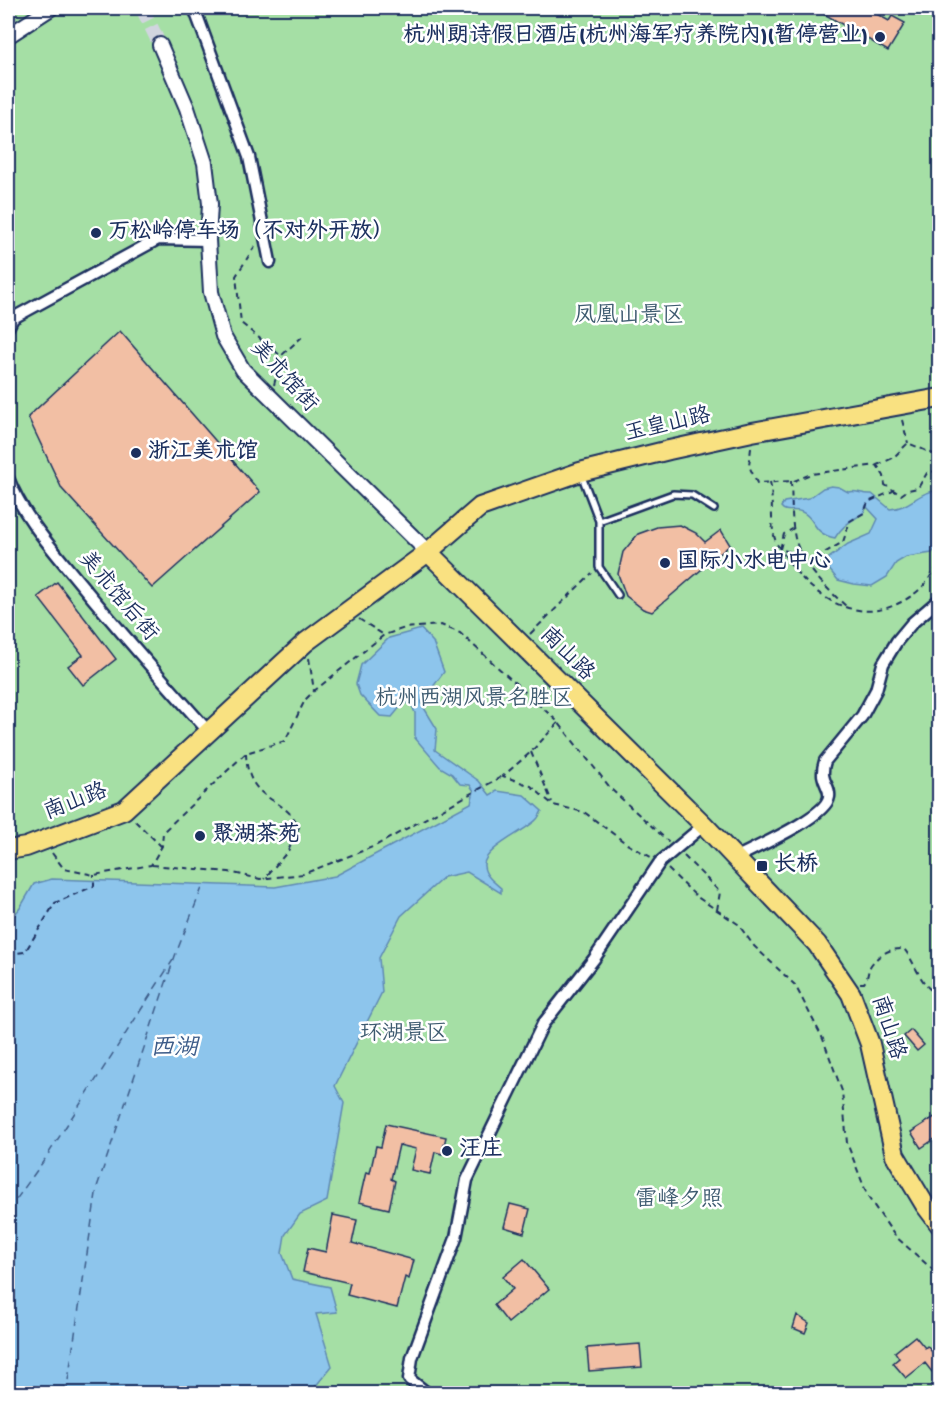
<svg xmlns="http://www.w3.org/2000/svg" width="947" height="1401" font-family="'Gochi Hand','LXGW WenKai TC',sans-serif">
<rect width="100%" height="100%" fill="#fff"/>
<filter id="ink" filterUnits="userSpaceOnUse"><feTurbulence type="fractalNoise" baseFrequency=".0167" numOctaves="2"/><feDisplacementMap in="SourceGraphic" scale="12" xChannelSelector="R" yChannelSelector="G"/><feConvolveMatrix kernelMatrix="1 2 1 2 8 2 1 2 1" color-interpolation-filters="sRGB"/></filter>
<g filter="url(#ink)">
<!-- green -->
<path fill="#a5dfa5" stroke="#608782" stroke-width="1.5" d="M8,8H939V1393H8Z"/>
<!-- water -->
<path fill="#8dc5ec" stroke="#5f89b3" stroke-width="1.5" d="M831,486L839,487L848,492C857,490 863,495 872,494L890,509C911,508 919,490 939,491V544L932,553L906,557L896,563L887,577L872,586L854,584L838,580L828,568L829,558L848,544L871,534L878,519L866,506L864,513C852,520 842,526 835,538C812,534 816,518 802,512C794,508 786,514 781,507L784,502L809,498L823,488Z
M421,629L433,642L444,672L421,703L437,729L435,750L479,781L490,795L497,791L524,795L542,811C540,814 539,817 537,819C528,830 482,849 484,866C485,876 494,882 501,888V893L467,872L444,877L401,916L379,958L382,992L335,1086L344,1103L327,1201L300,1214L285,1235L282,1253L292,1279L330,1287L337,1312L316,1314L332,1366L310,1393H8V923L20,908L34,884L52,879L275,887L335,876L471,803L474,791L470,785L460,784L452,774L440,767L415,738V713L410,701L401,706L392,717L380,716L360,695L356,684L361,665L389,638Z"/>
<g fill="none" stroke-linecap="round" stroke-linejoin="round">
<!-- ferry -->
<path stroke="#3d5c89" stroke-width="1.5" stroke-dasharray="8 6" stroke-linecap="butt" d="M8,1211L45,1159L173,960
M66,1394L97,1187L175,956L202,888"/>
</g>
<!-- building -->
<path fill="#f2bfa4" stroke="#1b2f5e" stroke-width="1.5" d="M814,8H866L889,21L892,16L905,23L888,51Z
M120,331L260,492L152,588L62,489L28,417Z
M680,525L696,533L705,542L721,530L730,545L652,612L643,609L626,596L618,574L623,552L638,534L657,527Z
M57,582L116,659L83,685L68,666L83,655L38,597Z
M911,1030L924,1045L917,1051L904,1036Z
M939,1114V1136L921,1148L911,1132Z
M386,1124L446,1137L442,1154L435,1152L430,1174L411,1170L416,1149L399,1145L391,1179L395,1181L389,1209L359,1202L366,1172L370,1173L376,1146L381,1147Z
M510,1204L530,1209L524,1233L504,1227Z
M333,1215L357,1220L352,1243L414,1260L409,1279L405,1277L397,1308L347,1295L350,1283L303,1272L308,1248L326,1252Z
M524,1259L549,1289L508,1323L494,1305L513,1289L503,1277Z
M797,1315L809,1323L805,1333L793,1328Z
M915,1336L925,1348L927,1346L939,1360V1366L932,1372L925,1363L906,1378L893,1363L899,1358L895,1352Z
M640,1344L642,1367L589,1371L587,1348Z"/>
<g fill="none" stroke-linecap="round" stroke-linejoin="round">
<!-- tertiary-tunnel -->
<path stroke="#d1d5df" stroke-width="14" stroke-dasharray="14 7" stroke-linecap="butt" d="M142,8L160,45"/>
<!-- service casing -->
<g stroke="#1b2f5e" stroke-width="10">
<path id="service" d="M581,474L599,521V567L618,595
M599,521L673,494L692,495L714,509"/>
</g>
<!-- minor casing -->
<g stroke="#1b2f5e" stroke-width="15">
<path id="minor" d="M193,8L196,13L249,157L270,262
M8,327L13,318L158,239L208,240
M8,478C23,517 54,551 80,583C122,634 165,683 209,732
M735,858C754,848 826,817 829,797C831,785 818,782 825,761L862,716L876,690L883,664L897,641L912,623L940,599
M428,1394L409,1379L412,1358L456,1238L467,1180L543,1024L594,959L660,862L704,825"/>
</g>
<!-- tertiary casing -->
<g stroke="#1b2f5e" stroke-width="18">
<path id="tertiary" d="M8,36L51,8
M160,45L187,108L205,163L210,204L208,240L211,292L223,336L243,370L428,552"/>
</g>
<!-- primary casing -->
<g stroke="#1b2f5e" stroke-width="22">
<path id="primary" d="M428,552L704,825L817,944L851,994L870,1044L895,1155L925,1205L940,1225
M8,850L26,847L124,810L306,642L428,552L480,507L580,472L669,450L752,432L940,398"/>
</g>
<!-- path -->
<path stroke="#1b2f5e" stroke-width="2" stroke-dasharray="6 4.5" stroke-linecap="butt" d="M255,246L236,276L241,323L281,356
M274,385L281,356L304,335
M902,420L908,443
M751,448L749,466L757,483L794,481L811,474L877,465L884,476L885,485L901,495L908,490L918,488L927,473L940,470
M936,455L940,444
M877,465L893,458L908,443L936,455L940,458
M791,481C792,500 791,520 795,538C802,565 826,588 846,606
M770,482C774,501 769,524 776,542C779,549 785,555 789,562C813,597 857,625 899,603C908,599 918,592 925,584C930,578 933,571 940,566
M794,528L784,534L780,549L790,552L801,551
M807,563L843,542L850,521L864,513L868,502L893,491
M359,619L384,635
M530,634L592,573
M309,658L314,691
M558,723L531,752L503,776L531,786L553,805L584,812L627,844L651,857
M531,752L552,802
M246,753C247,804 284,794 299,827L288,851L264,879
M135,821L161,846
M52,853L64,869L94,875L151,865L162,846L163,832L246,753L285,741L305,700L314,691L384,635L405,628L441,625L460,633L558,722L612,790L669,842
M684,856L720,892L717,910
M152,865L229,872L260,879L303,874L375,846L503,776
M668,869L697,897L738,924L754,946L795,985L823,1039L842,1091L847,1143L868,1197L895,1236L940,1276
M8,954L25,952L55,903L94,886V875
M860,983H864C869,977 867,971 871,965C879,954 891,948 904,949C916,963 921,989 940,995"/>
<!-- service -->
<use href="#service" stroke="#fff" stroke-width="5"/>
<!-- minor -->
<use href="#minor" stroke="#fff" stroke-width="10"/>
<!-- tertiary -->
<use href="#tertiary" stroke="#fff" stroke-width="14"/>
<!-- primary -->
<use href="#primary" stroke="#f9e181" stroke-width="18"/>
</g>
</g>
<!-- markers -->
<g fill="#1b2f5e" stroke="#fff" stroke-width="2">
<circle cx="880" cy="37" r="6"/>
<circle cx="96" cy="233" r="6"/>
<circle cx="136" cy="453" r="6"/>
<circle cx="665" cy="563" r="6"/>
<circle cx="200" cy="836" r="6"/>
<rect x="756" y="860" width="12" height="12" rx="3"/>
<circle cx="447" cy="1151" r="6"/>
</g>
<g text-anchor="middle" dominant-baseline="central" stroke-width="5" stroke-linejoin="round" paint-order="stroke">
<!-- poi labels -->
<g font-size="22" font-weight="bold" fill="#1b2f5e" stroke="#fff" text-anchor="start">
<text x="868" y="37" text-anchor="end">杭州朗诗假日酒店(杭州海军疗养院内)(暂停营业)</text>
<text x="108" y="233">万松岭停车场（不对外开放）</text>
<text x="148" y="453">浙江美术馆</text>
<text x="677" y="563">国际小水电中心</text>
<text x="212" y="836">聚湖茶苑</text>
<text x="774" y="866">长桥</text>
<text x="459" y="1151">汪庄</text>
</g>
<!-- park labels -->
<g font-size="22" fill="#3e5b70" stroke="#fff">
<text x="629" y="317">凤凰山景区</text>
<text x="474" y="700">杭州西湖风景名胜区</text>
<text x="404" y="1035">环湖景区</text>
<text x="679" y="1201">雷峰夕照</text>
</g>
<!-- street labels -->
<g font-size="22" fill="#1b2f5e" stroke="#fff">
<text transform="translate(283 377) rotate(48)">美术馆街</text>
<text transform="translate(668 426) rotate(-13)">玉皇山路</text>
<text transform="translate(117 597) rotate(50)">美术馆后街</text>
<text transform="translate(566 655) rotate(45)">南山路</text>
<text transform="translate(76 803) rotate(-21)">南山路</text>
<text transform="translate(887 1028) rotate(72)">南山路</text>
</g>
<!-- water labels -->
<g font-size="24" font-style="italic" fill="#3d5c89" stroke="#fff">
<text x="174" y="1049">西湖</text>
</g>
</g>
<!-- margin -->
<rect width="947" height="1401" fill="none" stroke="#fff" stroke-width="30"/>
<rect x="15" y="15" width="917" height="1371" fill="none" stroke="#1b2f5e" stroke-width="2" filter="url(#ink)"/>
</svg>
